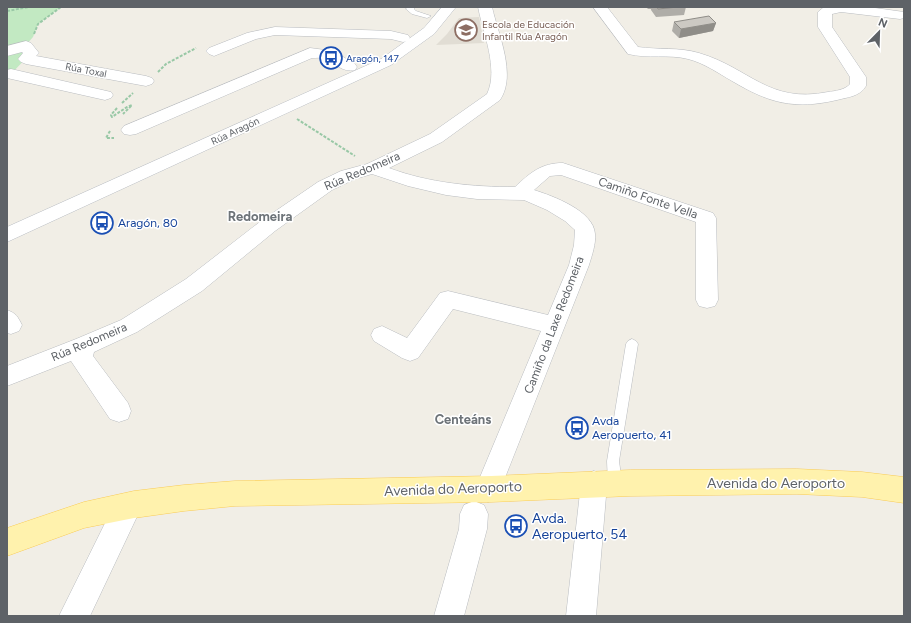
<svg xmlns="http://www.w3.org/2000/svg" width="911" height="623" font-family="Figtree,sans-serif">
<rect width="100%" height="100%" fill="#f1eee6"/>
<!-- education -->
<path fill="#e1ddd4" d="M479,17L484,43L436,45L447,34L459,18Z"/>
<!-- green -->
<path fill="#c2e9c2" d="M7,7H61L38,24L33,37L26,45L31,53L11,74L7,76Z"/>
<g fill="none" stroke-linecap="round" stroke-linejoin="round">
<!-- service casing -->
<g stroke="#b9bcc0" stroke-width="1">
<path id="service" d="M408,7H414V9L416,11L431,16L427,18L412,14L406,9Z
M632,339L636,341L638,344L619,461L622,483L620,487L615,489L610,487L608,483L607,461L626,344L628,341Z"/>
</g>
<!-- minor casing -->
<g stroke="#b9bcc0" stroke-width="1">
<path id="minor" d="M478,7H492C498,34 517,75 500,100L442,142L389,168C429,183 473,187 515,187C530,173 541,163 563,163L713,213L716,218L718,300L715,306L707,308L699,306L696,300V222L561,175L550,176L534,190C553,196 594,211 595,234C596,244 592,255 589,265L497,498L488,502L479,498L475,489L541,331L453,309L418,358L410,361L402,358L374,341L371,335L374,329L382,326L407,338L440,293L448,291L548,315L569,265L574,245L575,230L565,221L547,210L524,200L477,199L446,195L408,186L372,174L355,179L332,190L275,231L202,291L137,332L94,352L93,356L128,403L131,411L128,419L119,422L110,419L71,361L7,386V366L76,339L121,320L186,279L261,221L318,182L341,171L367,164L430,134L487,94C499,69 483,33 478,7Z
M593,7H607L638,47C658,50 679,47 699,53C750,68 768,104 828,92C835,91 845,90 850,84V77L818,27V12L824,7H868L904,12V18L900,19L841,12L832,14V27L866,77V86C859,97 848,97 837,100C794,110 769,103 732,81C718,73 704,63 688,59C669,54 648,59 628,54Z
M275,27L391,31L408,35L410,38L408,41L403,42L391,39L275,35L256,39L214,56L209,54L206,51L209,48L247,33Z
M26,41L31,43L39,53L36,56L146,76L152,78L154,81L152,84L146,86L26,64L21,62L18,59L23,53L22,52L7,56V46Z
M310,48L333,51L355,64L357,67L355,70C342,73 336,63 325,59C321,57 316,58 312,58L136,134L130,135L124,134L121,130L124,126Z
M11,69L111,92L113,95L111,98L105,100L7,78V70Z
M7,310C16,313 18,317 22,325L19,331L11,334L7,333Z
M594,471L603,475L607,484L596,616H566L581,484L585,475Z
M128,493L138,497L142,506L90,616H59L118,497Z
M474,501L484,505L488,514L487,529L464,616H434L459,529L460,514L464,505Z"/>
</g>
<!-- secondary casing -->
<g stroke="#b9bdc3" stroke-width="1">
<path id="secondary" d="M442,7H456L434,34L391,65L7,242V227L381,59L424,28Z"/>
</g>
<!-- primary casing -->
<g stroke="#facc56" stroke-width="1">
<path id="primary" d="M797,469L862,472L904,477V503L862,497L797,494L630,496L491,502L235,506L184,511L134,518L84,528L7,556V528L84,502L134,491L184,485L235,481L491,476L630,470Z"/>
</g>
<!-- path -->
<path stroke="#99c8a6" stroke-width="2" stroke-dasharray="3 1.5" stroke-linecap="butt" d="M7,11L29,7
M34,34L38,24L61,7
M158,72L166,64L196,48
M122,103L133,93
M117,108L111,115L112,117L127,107L132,105L123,114
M297,119L355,156
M110,131L106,138H114"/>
<!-- service -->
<use href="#service" fill="#fff" fill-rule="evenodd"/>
<!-- minor -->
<use href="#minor" fill="#fff" fill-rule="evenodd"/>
<!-- secondary -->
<use href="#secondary" fill="#fff" fill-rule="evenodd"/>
<!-- primary -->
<use href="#primary" fill="#fff2ad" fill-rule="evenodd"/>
</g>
<!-- wall -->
<path fill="#afada8" d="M646,7H686L684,15L656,17L651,10V9H648Z
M674,22L716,23L713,31L679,38L672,31Z"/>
<!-- shaded-wall -->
<path fill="#8f8d88" d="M716,23L713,31L679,38L681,29Z"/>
<!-- building -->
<path fill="#ccc9c3" stroke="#8f8d88" d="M657,7H678L658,9Z
M709,16L716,23L681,29L674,22Z"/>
<!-- icons -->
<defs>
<g id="school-ring" transform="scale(1.15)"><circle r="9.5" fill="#fff" stroke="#8d6e63" stroke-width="1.5"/><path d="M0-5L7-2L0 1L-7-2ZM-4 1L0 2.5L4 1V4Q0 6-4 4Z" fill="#8d6e63"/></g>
<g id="bus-ring" transform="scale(1.15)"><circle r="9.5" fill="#fff" stroke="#1a4fb4" stroke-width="1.5"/><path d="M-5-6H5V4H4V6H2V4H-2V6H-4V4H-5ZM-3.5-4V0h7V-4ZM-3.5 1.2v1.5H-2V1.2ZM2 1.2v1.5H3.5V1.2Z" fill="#1a4fb4"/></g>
</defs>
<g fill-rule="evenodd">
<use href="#school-ring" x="466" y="30"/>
<use href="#bus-ring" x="331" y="58"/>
<use href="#bus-ring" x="102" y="223"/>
<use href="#bus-ring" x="577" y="428"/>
<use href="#bus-ring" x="516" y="526"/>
</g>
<g text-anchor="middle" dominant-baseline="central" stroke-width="3" stroke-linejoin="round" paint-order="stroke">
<!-- far-education labels -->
<g font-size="10" fill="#785e54" stroke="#fff" text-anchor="start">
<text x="482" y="24">Escola de Educación<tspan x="482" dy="12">Infantil Rúa Aragón</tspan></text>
</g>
<!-- far-transit labels -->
<g font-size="10" fill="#164399" stroke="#fff" text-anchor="start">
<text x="346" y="58">Aragón, 147</text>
</g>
<!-- far-street labels -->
<g font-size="10" fill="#5e6267" stroke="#fff">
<text transform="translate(86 70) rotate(11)">Rúa Toxal</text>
<text transform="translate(235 131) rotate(-25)">Rúa Aragón</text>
</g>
<!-- street labels -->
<g font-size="12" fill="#5e6267" stroke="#fff">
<text transform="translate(362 171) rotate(-23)">Rúa Redomeira</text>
<text transform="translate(648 198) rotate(19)">Camiño Fonte Vella</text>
<text transform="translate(554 325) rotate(-69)">Camiño da Laxe Redomeira</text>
<text transform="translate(89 342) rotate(-23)">Rúa Redomeira</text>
</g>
<!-- transit labels -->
<g font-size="12" fill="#164399" stroke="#fff" text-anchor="start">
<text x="118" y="223">Aragón, 80</text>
<text x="592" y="421">Avda<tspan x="592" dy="14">Aeropuerto, 41</tspan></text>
</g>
<!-- neighbourhood labels -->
<g font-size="13" font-weight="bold" fill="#6e7479" stroke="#fff">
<text x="260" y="216">Redomeira</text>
<text x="463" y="419">Centeáns</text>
</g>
<!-- near-street labels -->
<g font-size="14" fill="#5e6267" stroke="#fff">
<text x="776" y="483">Avenida do Aeroporto</text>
<text transform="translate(453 489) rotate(-2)">Avenida do Aeroporto</text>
</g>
<!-- near-transit labels -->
<g font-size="14" fill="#164399" stroke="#fff" text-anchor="start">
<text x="532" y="518">Avda.<tspan x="532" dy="16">Aeropuerto, 54</tspan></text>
</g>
</g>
<!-- border -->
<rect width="911" height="623" fill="none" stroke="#5e6267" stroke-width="16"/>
<!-- north arrow -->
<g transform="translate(879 32) rotate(23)" stroke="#ffffff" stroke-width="3" paint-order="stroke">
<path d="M0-3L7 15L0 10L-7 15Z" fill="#5e6267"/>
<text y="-6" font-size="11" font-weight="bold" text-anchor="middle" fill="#5e6267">N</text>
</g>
</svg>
